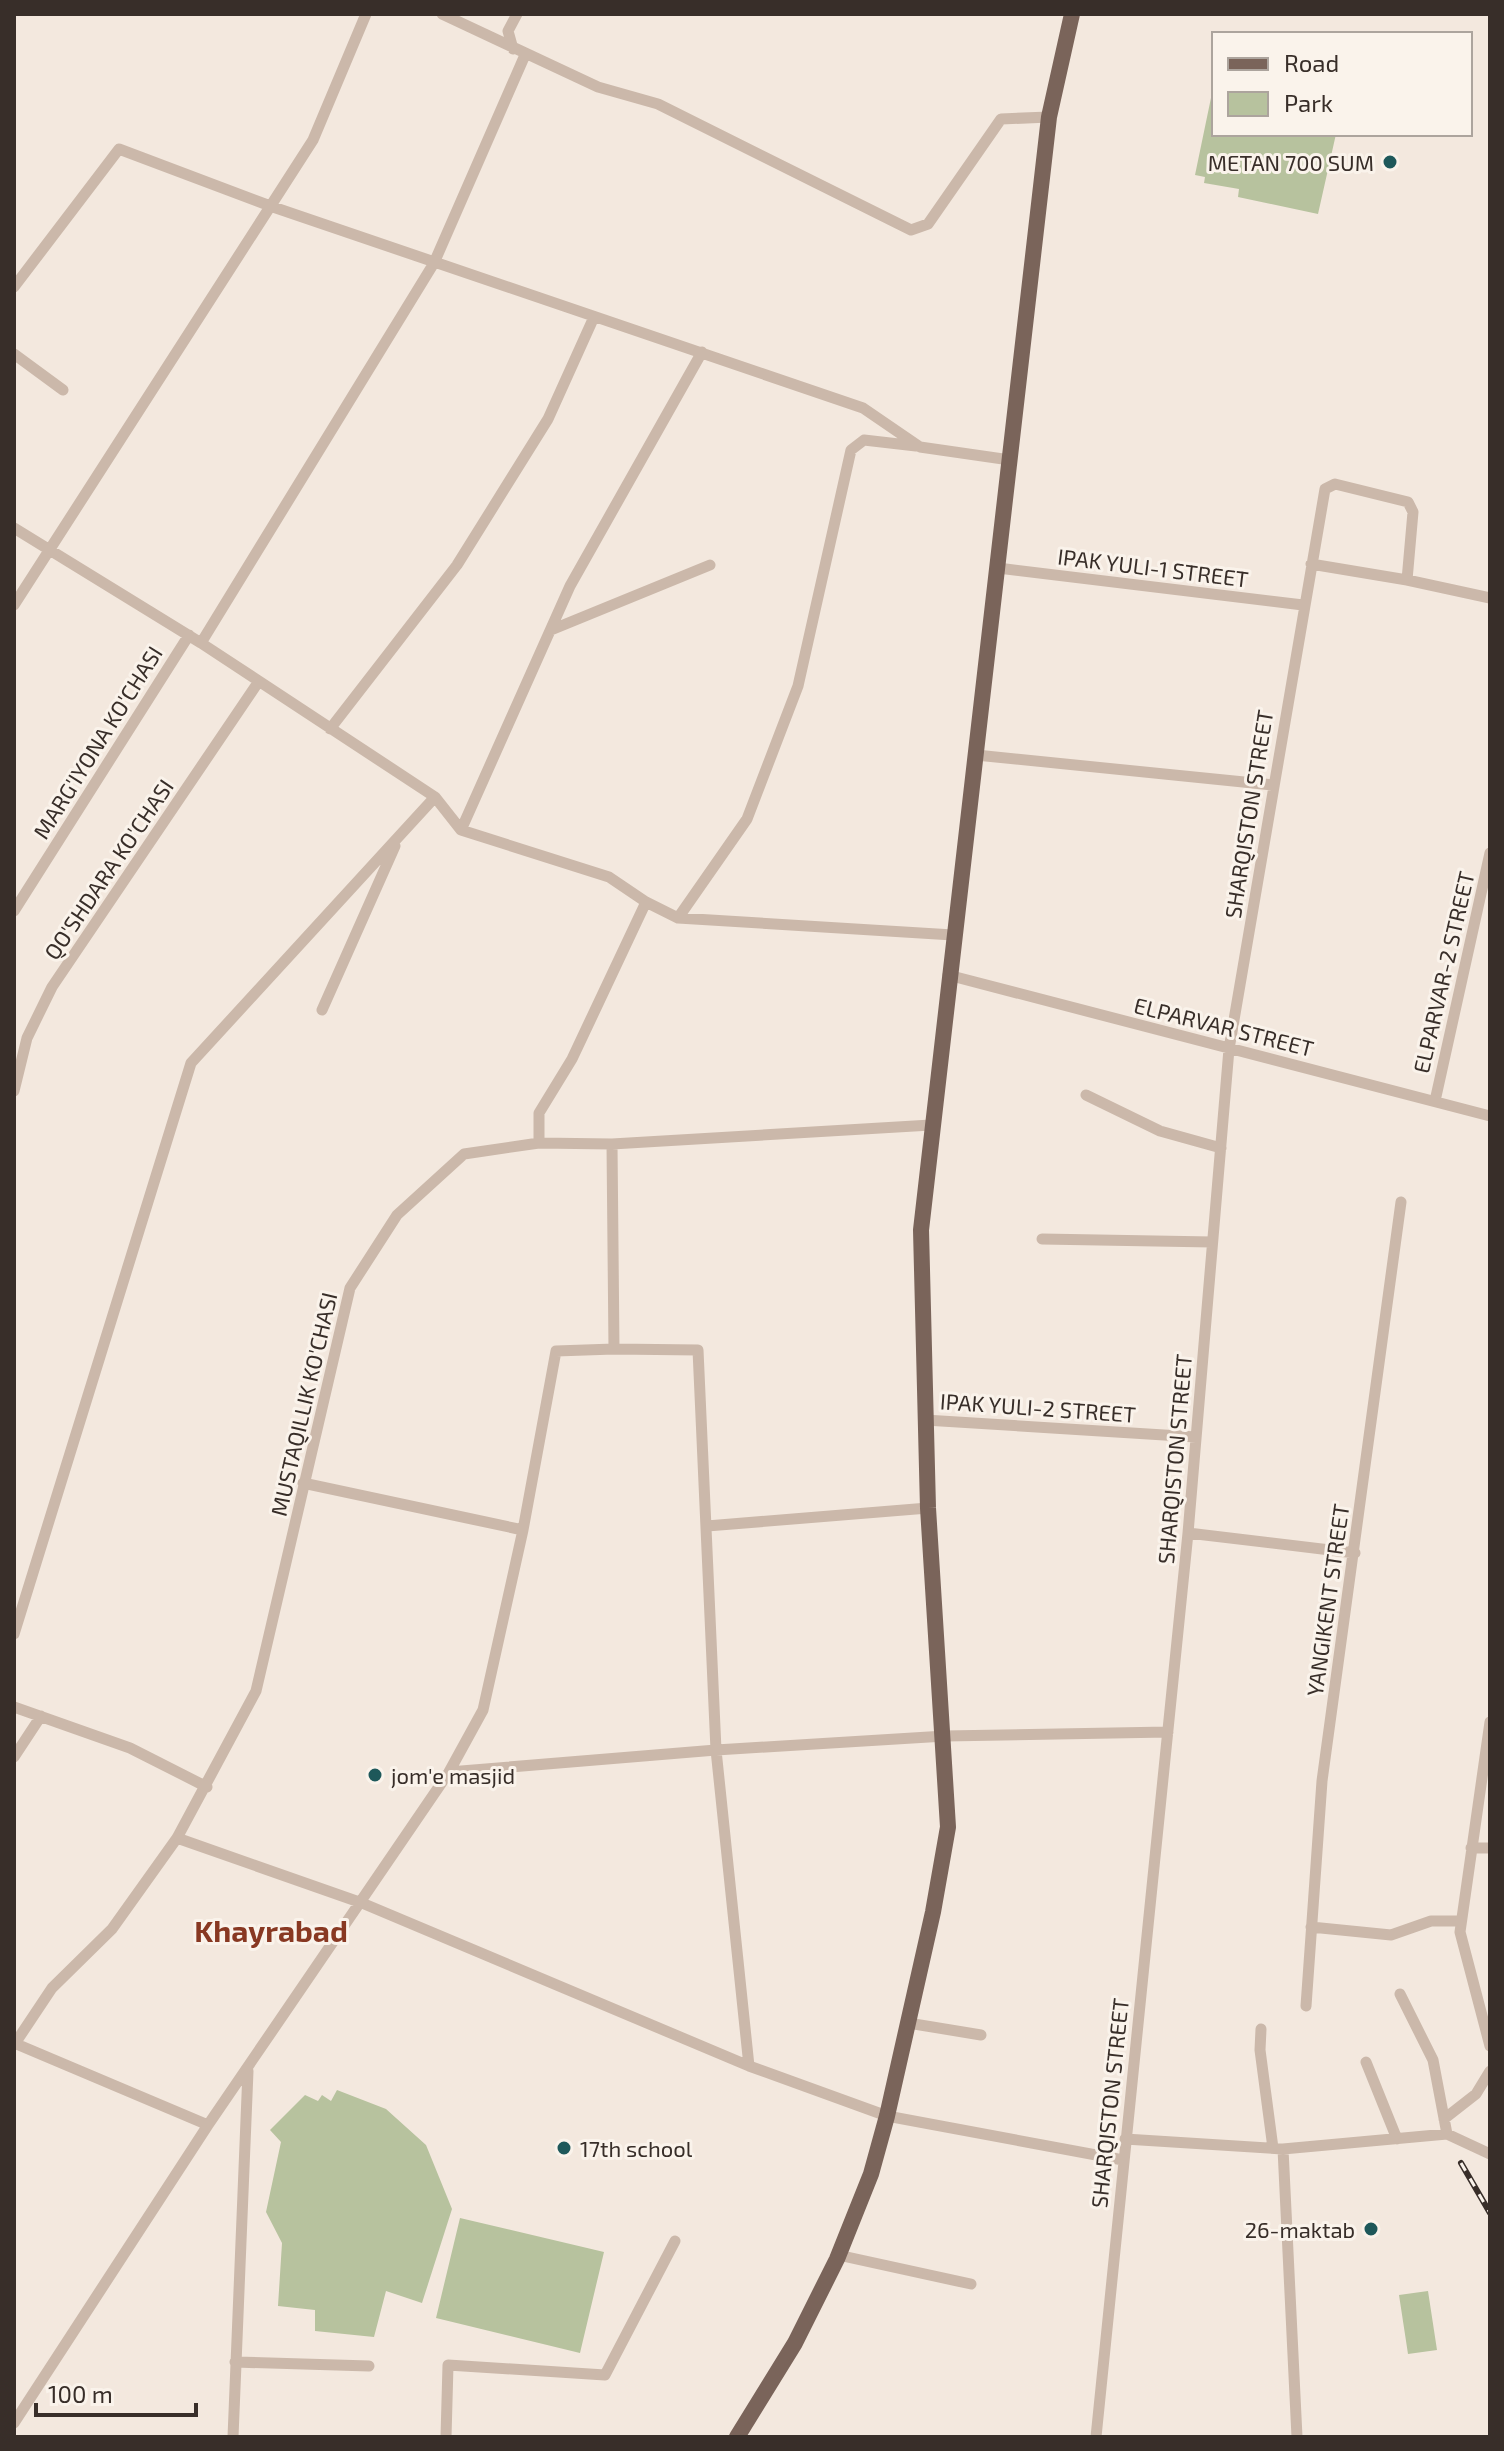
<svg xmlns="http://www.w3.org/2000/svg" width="1504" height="2451" font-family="'Exo 2',sans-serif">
<rect width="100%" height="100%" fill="#f3e8de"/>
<!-- green -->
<path fill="#b7c29e" d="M1212,93L1214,134H1336L1318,214L1238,197L1239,189L1204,183L1205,177L1195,175Z
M337,2090L386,2109L426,2145L452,2209L422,2303L386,2291L374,2337L315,2331V2310L278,2306L282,2243L266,2212L281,2142L270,2130L305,2095L318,2101L322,2095L331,2101Z
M460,2218L604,2252L580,2353L436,2318Z
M1428,2291L1437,2350L1408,2354L1399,2295Z"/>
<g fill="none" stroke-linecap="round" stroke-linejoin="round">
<!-- minor -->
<path stroke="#cbb8aa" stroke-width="11" d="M442,14L598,87L658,104L911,230L928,224L1001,119L1049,117
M513,49L508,31L517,14
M14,287L119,149L273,207L863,408L920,447L1010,460
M14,354L63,390
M14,528L201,643L435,797L461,830L609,877L646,902L678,918L953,935
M1311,564L1407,580
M998,568L1303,605
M14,605L313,140L366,14
M551,630L710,565
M201,643L434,263L525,55
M330,729L457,565L548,419L594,317
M976,755L1273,785
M461,830L570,586L702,352
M14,911L189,635
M678,918L747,819L798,686L851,450L864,440L916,446
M948,975L1490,1116
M322,1010L395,846
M14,1091L27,1038L52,987L259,681
M1086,1095L1160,1131L1221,1148
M1435,1101L1490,853
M539,1143V1113L572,1059L646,902
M612,1144L614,1349L698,1350L716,1750L945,1736L1168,1732
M1042,1239L1212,1242
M925,1420L1196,1437
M303,1483L523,1530
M707,1526L928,1508
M1188,1533L1355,1553
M14,1634L191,1063L435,797
M14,1707L130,1748L207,1787
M1490,1722L1460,1932L1490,2046
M14,1757L41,1716
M449,1772L483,1710L523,1530L556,1351L614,1349
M177,1838L362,1903L749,2066
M1471,1848H1490
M1311,1927L1391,1935L1431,1921H1461
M1400,1994L1433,2060L1447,2134
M1306,2006L1322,1781L1401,1202
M908,2023L981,2035
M1261,2029L1260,2050L1273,2148
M14,2043L208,2125
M14,2045L52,1988L112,1929L177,1838L256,1691L350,1288L397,1215L464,1154L539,1143L612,1144L931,1125
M1366,2062L1397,2139
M1444,2119L1476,2094L1490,2071
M1125,2139L1283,2149L1447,2134L1490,2154
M1283,2149L1297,2437
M838,2255L971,2284
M235,2362L369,2366
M14,2423L208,2125L449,1772L716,1750L749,2066L887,2116L1123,2160
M233,2437L248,2071
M446,2437L448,2365L605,2375L675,2241
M1096,2437L1188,1533L1229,1049L1325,489L1335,484L1408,502L1413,512L1407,580L1490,598"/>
<!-- primary -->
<path stroke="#7a645a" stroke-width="16" d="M737,2437L795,2343L837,2259L871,2174L887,2116L933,1912L948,1827L928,1508L921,1230L1049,117L1072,14"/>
<!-- rail casing -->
<g stroke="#382e29" stroke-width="6">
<path id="rail" d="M1461,2163L1490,2213"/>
</g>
<!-- rail -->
<use href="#rail" stroke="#faf3eb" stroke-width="3" stroke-dasharray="9" stroke-linecap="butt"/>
</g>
<!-- markers -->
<g fill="#1e585a" stroke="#faf3eb" stroke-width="3">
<circle cx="1390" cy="162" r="8"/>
<circle cx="375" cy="1775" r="8"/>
<circle cx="564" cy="2148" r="8"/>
<circle cx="1371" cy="2229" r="8"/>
</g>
<g text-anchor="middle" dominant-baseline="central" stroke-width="6" stroke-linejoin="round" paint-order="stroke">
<!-- poi labels -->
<g font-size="22" fill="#382e29" stroke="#faf3eb" text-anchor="end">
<text x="1374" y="162">METAN 700 SUM</text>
<text x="391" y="1775" text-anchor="start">jom'e masjid</text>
<text x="580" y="2148" text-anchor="start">17th school</text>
<text x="1355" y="2229">26-maktab</text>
</g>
<!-- street labels -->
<g font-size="22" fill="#382e29" stroke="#faf3eb">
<text transform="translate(1153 567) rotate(7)">IPAK YULI-1 STREET</text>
<text transform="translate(97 742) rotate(-58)">MARG'IYONA KO'CHASI</text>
<text transform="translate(1248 814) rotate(-81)">SHARQISTON STREET</text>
<text transform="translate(108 869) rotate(-56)">QO'SHDARA KO'CHASI</text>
<text transform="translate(1443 972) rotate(-77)">ELPARVAR-2 STREET</text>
<text transform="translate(1224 1026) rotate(14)">ELPARVAR STREET</text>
<text transform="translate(303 1404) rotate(-77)">MUSTAQILLIK KO'CHASI</text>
<text transform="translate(1038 1407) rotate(4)">IPAK YULI-2 STREET</text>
<text transform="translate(1174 1459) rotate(-85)">SHARQISTON STREET</text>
<text transform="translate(1327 1600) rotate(-82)">YANGIKENT STREET</text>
<text transform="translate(1109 2103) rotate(-84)">SHARQISTON STREET</text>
</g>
<!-- district labels -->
<g font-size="30" font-weight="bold" fill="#883822" stroke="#faf3eb">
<text x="271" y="1930">Khayrabad</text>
</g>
</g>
<!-- border -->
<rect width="1504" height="2451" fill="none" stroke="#382e29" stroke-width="32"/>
<!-- legend -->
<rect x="1212" y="32" width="260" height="104" fill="#faf3eb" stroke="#aca49d" stroke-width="2"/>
<rect x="1228" y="58" width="40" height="12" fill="#7a645a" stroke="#aca49d" stroke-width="2"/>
<text x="1284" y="72" font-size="24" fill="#382e29">Road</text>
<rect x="1228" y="92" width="40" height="24" fill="#b7c29e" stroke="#aca49d" stroke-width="2"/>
<text x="1284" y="112" font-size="24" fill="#382e29">Park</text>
<!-- scale -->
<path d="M36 2403v12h160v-12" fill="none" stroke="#382e29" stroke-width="4"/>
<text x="48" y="2403" font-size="24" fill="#382e29" stroke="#faf3eb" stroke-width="6" paint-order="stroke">100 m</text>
</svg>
